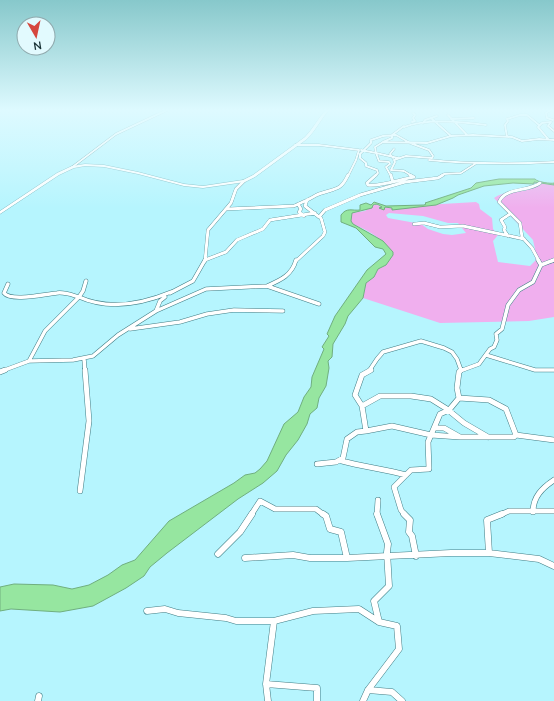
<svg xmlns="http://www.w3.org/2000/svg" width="554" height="701" font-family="'Nunito Sans',sans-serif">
<rect width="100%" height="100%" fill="#b6f5fe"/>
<!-- green -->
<path fill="#f0afee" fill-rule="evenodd" d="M533,182L554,185V317L529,321L440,323L363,298L366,283L374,277L378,269L386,265L393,255C385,239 369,231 353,224L351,221L352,213L365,211L375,204L382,207L392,208L393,210L425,205L476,202L479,204L480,209L492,218L493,229L498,235L493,241L498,262L530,266L536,260L534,254L535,249L533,240L494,198C507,188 528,195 539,184ZM389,213L423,216L448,223H458L466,233L452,235L443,234L428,229L421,224L388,218L386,215Z"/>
<!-- water -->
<path fill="#96e6a0" stroke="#70af7f" d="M499,179H535C537,182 551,184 554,183V185L534,182V184L513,183L484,186L458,195L453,198L436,205L392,210V208L385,207L384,210L379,208L382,207C378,205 378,203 373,205L372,208L352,213L351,221L353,224L383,241L393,252V255L386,265L378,269L374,277L366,283L363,298L348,316L345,324L333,344L332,357L328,361L329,368L326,386L319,398L317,408L310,414L307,424L298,440L286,455L277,471L263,483L238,499L167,553L150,567L144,576L126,588L93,606L60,612L11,609L0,611V587L14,584L53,585L72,589L89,585L108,575L122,565L135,560L169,521L234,483L245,475L255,473L260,469L267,461L284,424L298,412L304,397L311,387L312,377L324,349L322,347L329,336L327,334L335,316L367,270L386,254L383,249L375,247L356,228L341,222V215C347,207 352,211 360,210V205L366,203L371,205L374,202L386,206L424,205L426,204L425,203L471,188L476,183Z"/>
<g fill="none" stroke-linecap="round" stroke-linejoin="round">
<!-- minor-far4 casing -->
<g stroke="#407d85" stroke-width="2.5">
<path id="minor-far4" d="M551,110L546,113L547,118L553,120
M448,115L467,135
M431,118L451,136
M451,119L474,118
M412,122L415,121L413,118L415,115L413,113
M551,122L548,126L554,131
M423,123L425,120L437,116
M404,127C427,118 462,122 486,125
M507,137L505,125L508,121L507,119L520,115H527L539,125
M548,139L538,127L542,123L551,122
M383,142L392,138V135L404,126
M295,145H319L359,150L356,160L348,176
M361,150L376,153L379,161L389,162L390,164L386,167L391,176
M393,158L390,154L394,149
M398,158L376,153L375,147L383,142L427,143L451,136L473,135L512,137L522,141L539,139L554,140
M429,160C471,164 512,164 554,162
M71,168L116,134L167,110
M375,176L378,173L377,170L366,166V163L360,158V154L371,143V140L383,136L396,135L410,143L429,150L433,156L432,158L406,156L394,160L395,162L391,170L404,171L412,176
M441,176L444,174L461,173L475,164"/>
</g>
<!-- minor-far3 casing -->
<g stroke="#407d85" stroke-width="3.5">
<path id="minor-far3" d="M376,175L367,183L368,185C378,187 402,179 414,177L410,175
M391,175L392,180L394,181
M298,204L301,209L299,212L304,216
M226,209L294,206L307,200
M319,217L305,206L307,200C312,198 317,194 322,193C337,188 341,190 348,175
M414,224L424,223L440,227L463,226L524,239
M508,236L504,230L505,227L501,220L510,214
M205,260L226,252L237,240L263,229L270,220L315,213
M205,261L208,230L231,203L236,189L244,181
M296,261L323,236L325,232L321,218L319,217L325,210L360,195L405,182L438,178L443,175
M539,261L532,248L522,237L520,223L499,202C505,187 528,192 540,183
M552,261L554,260"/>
</g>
<!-- minor-far2 casing -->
<g stroke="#407d85" stroke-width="4.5">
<path id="minor-far2" d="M538,260L541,265
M8,284L4,293C11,302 45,294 57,293C65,292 72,295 79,297L83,291L86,281
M267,286C281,280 292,275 296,260
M170,293L193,281L205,260
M156,311L160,301L165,297
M130,329L180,322L207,314L234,310L283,311
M486,355L535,370H554
M84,359L85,371
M29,361L45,331L79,297C108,310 142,304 171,292
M2,371L29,361L73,360L93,356L118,335L156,311L206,289L267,286L319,304
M369,371L377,359L383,352L421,341L444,348L452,352L457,359L461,370
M460,371L479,364L490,349L494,347L497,340L496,334L502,329L508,305L519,290L533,282L541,265L554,260"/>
</g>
<!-- minor-far1 casing -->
<g stroke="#407d85" stroke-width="6">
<path id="minor-far1" d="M0,372L5,370
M459,398L489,400L506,409L516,435
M362,406L355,395L362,375L371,370
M435,428H444L460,437H514L516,435L554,440
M366,431L392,426L431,435L460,437
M342,461C363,467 385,469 406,475
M317,464L336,462L343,458L347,439L357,432L366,431L362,406L380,396H411L431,399L447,409L464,423L488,437
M80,491L89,421L85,370
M533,512C533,497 542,488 554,480
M251,515L260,501L275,509H316L324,515
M377,515L378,500
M405,515L401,510L394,487L411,470L429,469L428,442L440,414L449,410L459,398L457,388L459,372L461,370
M500,515L509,511H554"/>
</g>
<!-- minor casing -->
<g stroke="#407d85" stroke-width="7">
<path id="minor" d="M323,514L326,516L330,529L341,532L347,558L451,553H489L539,559L554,566
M377,514L388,544L387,552L389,586L374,601L379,622
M404,514L410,520L409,532L412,536L416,556
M489,553L487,520L502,514
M218,554L240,532L252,514
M245,558L293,555L310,558H347
M147,611L165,609L178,613L226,618L236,621H274
M266,684L268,701
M368,690L392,692L402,701
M38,701L39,696
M317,701V688L266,684L274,621L313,611L359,609L379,622L397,626L399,649L368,690L363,701"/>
</g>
<!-- secondary casing -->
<g stroke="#407d85" stroke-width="0.5">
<path id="secondary" d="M326,110H329C321,119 316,130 307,139L255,177L245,182L203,188L184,186L138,174L104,167L85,166L74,168L59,175L0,214V211L57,173L72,166L85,164L104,165L138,172L184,184L203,186L243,180L253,175L305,137C313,129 318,118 326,110Z"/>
</g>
<!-- minor-far4 -->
<use href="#minor-far4" stroke="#fff" stroke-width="2"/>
<!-- minor-far3 -->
<use href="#minor-far3" stroke="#fff" stroke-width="3"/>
<!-- minor-far2 -->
<use href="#minor-far2" stroke="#fff" stroke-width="3.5"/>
<!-- minor-far1 -->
<use href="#minor-far1" stroke="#fff" stroke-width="5"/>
<!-- minor -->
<use href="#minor" stroke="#fff" stroke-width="6"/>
<!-- secondary -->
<use href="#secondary" fill="#fff" fill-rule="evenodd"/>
</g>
<!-- sky -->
<linearGradient id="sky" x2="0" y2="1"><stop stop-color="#87c8cb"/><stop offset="0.53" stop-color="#defaff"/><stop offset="1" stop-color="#defaff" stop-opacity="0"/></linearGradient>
<rect width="554" height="208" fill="url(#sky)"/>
<!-- north arrow -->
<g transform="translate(36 36) rotate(171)"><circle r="19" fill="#e2fafe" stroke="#90a9ad"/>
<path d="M0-3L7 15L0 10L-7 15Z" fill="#d5473e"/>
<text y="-6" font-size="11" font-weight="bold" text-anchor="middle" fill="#163033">N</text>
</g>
</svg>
